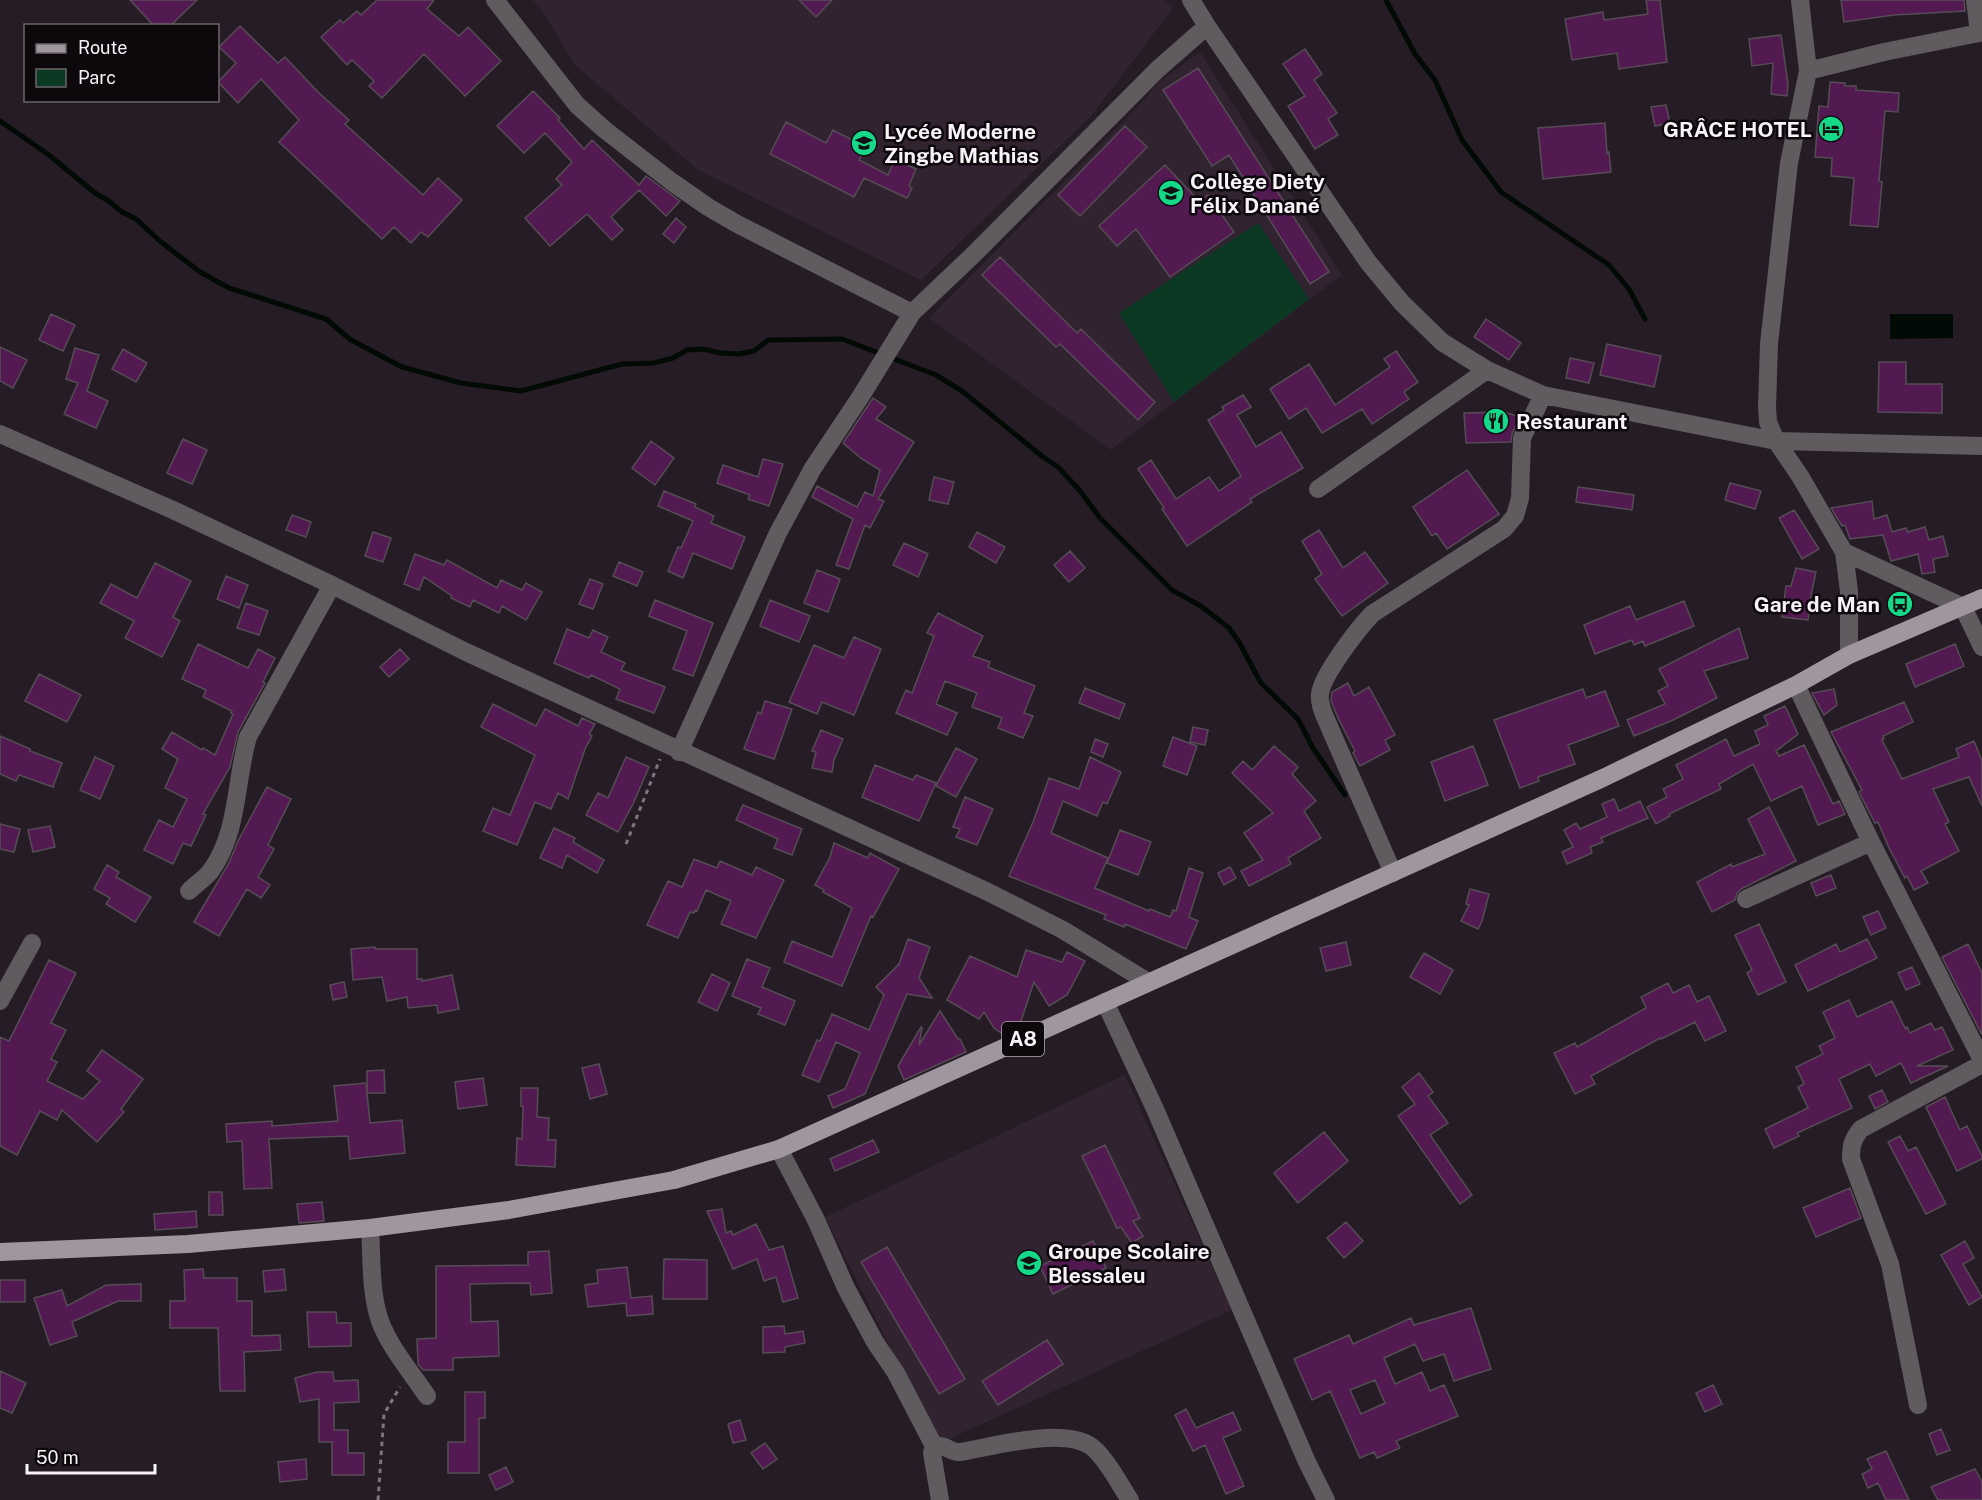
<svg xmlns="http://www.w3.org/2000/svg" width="1982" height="1500" font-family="'Public Sans',sans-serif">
<rect width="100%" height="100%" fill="#251c25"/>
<!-- built -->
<path fill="#312330" d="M532,0H1165L1173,8L1092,115L921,280L698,170L574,64L543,12Z
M1200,52L1342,275L1111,450L929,318L1134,111L1160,81Z
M1125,1075L1232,1310L938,1444L825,1217Z"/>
<!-- green -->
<path fill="#0c3923" d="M1258,223L1309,299L1174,402L1119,313Z"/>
<!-- water -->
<path fill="#020a05" d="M1890,314H1953V338L1890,339Z"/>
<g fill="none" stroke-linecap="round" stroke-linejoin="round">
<!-- stream -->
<path stroke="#020a05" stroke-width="5" d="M1386,0L1415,54L1435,80L1462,140L1501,192L1609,265L1629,289L1645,319
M0,121L49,155L95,193L109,201L122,212L136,219L161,242L200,272L229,288L326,319L351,340L402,367L461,383L521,391L622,364L654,363L673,358L687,350L703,349L720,353L739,354L754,351L768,340L842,339L936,375L962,391L1043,457L1058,467L1081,492L1100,518L1172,590L1201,606L1229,628L1239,642L1261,683L1298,719L1313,748L1345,795"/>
</g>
<!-- building -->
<path fill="#531a52" stroke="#564c56" stroke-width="1.5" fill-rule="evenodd" d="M130,0H197L170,26H154Z
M377,0H434L427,9L459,36L468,27L501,61L465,96L424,54L382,98L369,86L374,81L352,60L347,65L321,37L340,20L343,23L357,11L361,15Z
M799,0H832L816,17Z
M1646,0H1660L1667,62L1619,69L1617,53L1572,60L1565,19L1603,12L1604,20L1648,14Z
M1841,0H1964L1965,11L1894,15L1844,22Z
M240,26L278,63L285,57L318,92L349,120L345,124L423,195L438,178L462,200L428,237L421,232L411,243L394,227L382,239L279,142L299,120L261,79L238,103L218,82L236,63L219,47Z
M1781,35L1788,84L1787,96L1771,94L1773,63L1752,66L1749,39Z
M1305,49L1322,74L1314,80L1337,113L1328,119L1338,135L1315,149L1288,106L1305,96L1283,64Z
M1198,68L1329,272L1310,284L1229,155L1212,166L1163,90Z
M1830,82L1845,83V86H1856V90L1899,93L1898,112L1885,111L1879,181L1882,182L1878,227L1850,225L1854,178L1831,176L1832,158L1815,157L1819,106L1828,107Z
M533,91L560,118L558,120L584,149L592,140L639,185L646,176L680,201L666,216L639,190L611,217L623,230L612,240L587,214L550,246L525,218L562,185L556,179L572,162L545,133L524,153L497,126Z
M1666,105L1670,123L1655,126L1651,107Z
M786,122L826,143L833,130L866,147L859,160L888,175L895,160L916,169L909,186L912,188L907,198L864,178L854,197L770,154Z
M1605,123L1607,153L1609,152L1611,172L1543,179L1538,128Z
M1125,126L1147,147L1080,216L1058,195Z
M1165,165L1199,201L1208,195L1234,232L1170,277L1136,229L1117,246L1099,226Z
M676,218L686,227L674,243L663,234Z
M1000,257L1077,333L1081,329L1155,402L1138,420L1060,344L1056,347L982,275Z
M51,314L75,325L63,351L39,340Z
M1486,319L1521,343L1509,360L1474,337Z
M1607,344L1661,356L1654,387L1600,375Z
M0,347L27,360L13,388L0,381Z
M75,348L99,355L87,391L108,401L96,428L64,414L78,383L66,379Z
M123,349L147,363L136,382L112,369Z
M1396,351L1418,382L1404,392L1409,399L1372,424L1362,409L1322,433L1306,408L1289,419L1270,389L1309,364L1335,405L1390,367L1384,359Z
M1570,358L1594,363L1589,383L1566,378Z
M1879,362H1906V384H1942V413L1878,412Z
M1243,395L1251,407L1237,415L1256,447L1281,432L1303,468L1250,499L1252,502L1187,546L1162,509L1164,508L1138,469L1151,460L1176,499L1209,477L1219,491L1241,476L1208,420L1224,410L1222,407Z
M873,398L886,407L876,419L914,442L878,499L884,501L870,528L865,525L849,569L836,565L853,519L812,497L817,486L857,507L865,492L873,496L880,470L862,459L843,443Z
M1504,412L1520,417L1512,434L1511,442L1466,443L1464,413Z
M183,439L207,450L192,484L167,473Z
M651,441L674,458L655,485L632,468Z
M763,459L783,464L769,506L748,499L750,495L717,483L723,465L758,477Z
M1467,470L1499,514L1447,549L1436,533L1432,536L1413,507Z
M934,477L954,482L948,504L929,500Z
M1730,483L1761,491L1755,509L1725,500Z
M1578,487L1634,495L1632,510L1576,502Z
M664,491L696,504L695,507L714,516L711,523L745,537L732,569L693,553L683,578L668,571L678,547L681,548L693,521L658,506Z
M1872,501L1874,519L1887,515L1892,532L1906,528L1908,532L1925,527L1929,540L1943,536L1948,556L1933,559L1935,572L1922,574L1918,554L1891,561L1883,535L1850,539L1845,525L1842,526L1831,508Z
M1794,510L1819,549L1802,559L1779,518Z
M292,515L311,522L306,537L286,530Z
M1319,530L1343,568L1365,552L1388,583L1342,616L1315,579L1322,574L1302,541Z
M373,532L391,538L383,562L365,556Z
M977,532L1005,547L996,563L969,547Z
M904,543L928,554L918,577L893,565Z
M1070,551L1085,568L1069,582L1054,565Z
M415,554L444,565L447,560L497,588L501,580L522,590L526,583L542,592L526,620L502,606L499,613L473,600L470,607L451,598L452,596L424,577L419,590L404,584Z
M619,562L643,572L637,586L613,576Z
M155,563L191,581L173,617L180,621L162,657L125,638L134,621L100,603L111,584L137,598Z
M1796,568L1816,572L1811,595L1808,620L1782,617L1786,586H1791Z
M817,570L840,579L828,612L804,603Z
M226,576L248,585L239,608L217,599Z
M590,579L603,584L593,609L579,604Z
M655,600L713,623L693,676L673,669L687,631L649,616Z
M770,600L810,616L799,642L760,626Z
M1684,601L1694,626L1645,646L1643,641L1634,645L1632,640L1595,654L1584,625L1630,606L1636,620Z
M246,603L268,611L259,635L237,628Z
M938,613L983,636L973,656L990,662L988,667L1035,686L1024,713L1033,716L1023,738L998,728L1002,718L972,707L977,693L945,681L936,704L957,713L947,735L896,713L906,690L912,693L934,636L927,633Z
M1739,628L1748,658L1704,671L1717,698L1673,720L1634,736L1627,720L1665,704L1658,691L1668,686L1659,669Z
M567,629L589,638L593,630L608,637L601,652L625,663L621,670L665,687L654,713L616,699L620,689L591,675L589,678L554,663Z
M854,637L881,649L854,715L822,702L817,714L789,702L814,645L844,658Z
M198,644L248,668L258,649L275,658L263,682L265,683L238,732L230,767L203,814L206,815L191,846L183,843L173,864L144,850L159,820L173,827L187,799L165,788L178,759L162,749L172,732L202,750L203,748L215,755L233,714L231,713L232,711L203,697L206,690L182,679Z
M1955,644L1964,666L1915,687L1906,664Z
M400,649L409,659L389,677L380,667Z
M39,674L81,695L67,722L25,701Z
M1348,683L1354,696L1369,687L1395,735L1385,740L1390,750L1360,766L1353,753L1355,751L1339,720L1331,701L1332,692Z
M1085,688L1125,704L1119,719L1079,703Z
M1583,689L1586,698L1605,691L1619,726L1568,745L1575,764L1538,777L1539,781L1520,788L1494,720Z
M1834,689L1837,705L1824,715L1812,693Z
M765,701L792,709L774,759L744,749L758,712L761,714Z
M1904,702L1913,722L1883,736L1884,738L1882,740L1902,779L1959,757L1956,749L1974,741L1982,761V806L1969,777L1933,789L1949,822L1945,824L1959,851L1921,871L1928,883L1914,890L1907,876L1905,878L1889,848L1878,822L1875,823L1859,792L1862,790L1831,732Z
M493,704L536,726L545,709L578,726L582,718L595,724L589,734L592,736L585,749L568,799L558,793L551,809L535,802L517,845L483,831L493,808L510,815L535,755L481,727Z
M1785,706L1798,734L1776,751L1779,756L1804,745L1833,804L1839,801L1845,814L1818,825L1802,786L1771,801L1753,764L1719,784L1721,789L1669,814L1670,816L1656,824L1647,807L1667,797L1663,789L1683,779L1676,765L1726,739L1734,756L1760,744L1755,731L1768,725L1764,716Z
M1193,727L1208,730L1205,745L1190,742Z
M821,730L843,739L834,760L832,772L812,768L816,752L812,751Z
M0,736L30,749V751L62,763L53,787L19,775L16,781L0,774Z
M1173,737L1197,746L1187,775L1163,766Z
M1095,739L1108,744L1103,757L1091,752Z
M1274,746L1298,767L1292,774L1316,801L1304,811L1321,838L1288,858L1291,864L1249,886L1241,871L1263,860L1244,833L1273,813L1232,773L1243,761L1252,770Z
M1473,746L1488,785L1445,801L1431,762Z
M956,748L977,759L956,797L936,786Z
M95,757L114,766L100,799L80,790Z
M626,757L649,767L633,804L618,832L586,815L598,793L608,798Z
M1090,757L1121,772L1107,804L1103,802L1097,816L1063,801L1051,833L1108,858L1095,888L1149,911L1150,909L1170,917L1173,910L1176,911L1189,868L1203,873L1189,917L1198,921L1186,949L1125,924L1124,927L1104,919L1106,915L1009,876L1033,822L1049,778L1079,789Z
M875,765L913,780L916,775L936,783L919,821L862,797Z
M267,787L291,799L268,845L274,849L258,877L270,885L261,898L247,889L219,936L194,922L229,863L238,841Z
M965,797L993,809L977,845L956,837L960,829L953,827Z
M1614,799L1619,811L1640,801L1648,818L1601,838L1603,842L1590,847L1592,853L1567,864L1562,852L1573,847L1564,830L1576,823L1580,829L1607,817L1602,804Z
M743,805L802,829L792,855L774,848L778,839L736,820Z
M1769,807L1796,861L1741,889L1737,893L1735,900L1712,912L1697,882L1731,864L1732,867L1765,854L1748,819Z
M0,824L20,829L14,852L0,849Z
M50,826L55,847L33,852L28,830Z
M554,828L575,838L573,842L604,860L597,873L567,855L562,868L540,858Z
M1120,830L1151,842L1138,875L1107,863Z
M834,843L868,858L870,853L899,869L873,917L871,916L842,986L784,962L792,941L832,957L852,908L823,892L824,890L815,885L830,857Z
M694,859L717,868L720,861L752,875L756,867L784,880L756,938L721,924L731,901L706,890L697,911L695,910L694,913L690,912L678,938L647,925L668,881L682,887Z
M107,865L119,872L116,877L151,897L135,922L106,904L110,898L94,889Z
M1230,867L1236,878L1224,885L1218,873Z
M1831,875L1836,888L1816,896L1811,883Z
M1470,889L1489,894L1482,921L1478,929L1461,921L1469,905L1466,904Z
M1878,911L1886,928L1871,935L1863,917Z
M1759,924L1786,982L1758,995L1747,973L1752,970L1735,935Z
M908,939L930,947L919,978L932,998L907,994L865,1094L833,1108L828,1096L845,1089L860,1053L836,1042L819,1082L802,1075L817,1040L820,1041L832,1014L869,1030L884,995L876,987L899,964Z
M1867,939L1877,958L1808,991L1795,965L1836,944L1840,952Z
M1346,942L1351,965L1326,971L1320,948Z
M1968,944L1982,973V1035L1942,957Z
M375,947V949H417V979H422V981L452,975L459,1009L438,1013L437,1005L408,1008L407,997L387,1001L382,977L353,980L351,949Z
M1026,950L1062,962L1067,952L1085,961L1067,995L1049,1006L1034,982L1020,1024L1003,1034L994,1028L984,1012L979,1019L947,1000L970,956L1017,977Z
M1424,953L1453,970L1440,994L1410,977Z
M747,959L770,968L762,987L795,1001L785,1025L758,1014L761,1008L732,996Z
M49,960L76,973L51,1023L66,1030L51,1059L57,1062L47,1081L83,1099L100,1081L87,1071L102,1050L143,1079L121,1109L124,1112L97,1142L62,1110L57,1120L40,1111L17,1155L0,1146V1037L9,1041Z
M1912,967L1920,984L1906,990L1898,973Z
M712,974L730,983L717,1011L698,1002Z
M344,982L347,997L333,1000L330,985Z
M1668,983L1673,993L1689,985L1697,1002L1709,996L1726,1031L1705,1041L1695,1022L1661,1039L1660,1038L1591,1076L1595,1084L1575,1094L1554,1053L1575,1043L1577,1047L1646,1008L1641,997Z
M1849,1000L1857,1017L1892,1001L1905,1028L1907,1027L1910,1033L1931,1023L1935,1030L1942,1027L1953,1050L1917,1066H1948L1911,1083L1901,1063L1876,1076L1870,1064L1839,1079L1852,1108L1797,1133L1799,1136L1774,1148L1765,1129L1808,1108L1798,1087L1804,1084L1796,1067L1823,1054L1819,1046L1835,1038L1823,1012Z
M940,1011L958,1039H960L966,1052L904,1080L898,1066L921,1027L922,1028L919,1045Z
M599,1064L607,1094L590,1099L582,1068Z
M384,1070L385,1093H367V1071Z
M1419,1073L1433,1092L1428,1096L1448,1123L1430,1135L1472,1195L1460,1204L1398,1116L1415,1104L1402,1087Z
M483,1078L487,1105L458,1109L455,1082Z
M366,1083L370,1123L402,1120L405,1153L350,1159L348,1136L269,1139L272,1188L244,1189L242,1141L227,1142L226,1124L272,1121V1126L338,1121L334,1086Z
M521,1088H538L537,1117L549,1118L548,1140H556L555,1167L516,1165L517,1138L522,1139L523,1107L521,1106Z
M1882,1090L1888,1102L1875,1109L1869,1096Z
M1945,1097L1960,1130L1967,1126L1982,1156V1159L1957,1171L1926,1107Z
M1324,1132L1348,1161L1298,1203L1274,1173Z
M1900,1136L1908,1151L1916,1147L1946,1204L1926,1214L1888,1142Z
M873,1140L879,1152L835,1171L830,1159Z
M1105,1145L1140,1218L1133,1221L1143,1236L1132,1243L1121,1227L1117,1228L1082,1156Z
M1850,1188L1861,1218L1816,1237L1803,1208Z
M209,1192H222L223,1215H209Z
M322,1202L324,1221L299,1223L297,1204Z
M722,1209L726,1233L731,1231L733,1235L756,1224L769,1250L783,1246L798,1298L783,1302L776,1277L764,1281L757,1259L733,1269L707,1211Z
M196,1211L197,1227L155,1230L154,1214Z
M1346,1222L1363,1241L1344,1258L1327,1238Z
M1093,1241L1106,1268L1053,1294L1040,1266Z
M1965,1241L1974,1258L1963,1264L1982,1297L1969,1305L1941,1255Z
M887,1247L965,1379L939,1394L861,1262Z
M549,1251L552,1293L531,1295L530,1283L470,1284L471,1322L498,1321L499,1356L453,1358V1370H423L418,1364L417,1339L436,1338V1266L528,1265V1252Z
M664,1259L707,1260V1299H663Z
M627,1267L631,1298L652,1296L653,1314L627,1316L626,1303L588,1307L585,1285L598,1283L597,1270Z
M203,1269L204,1278H237V1301H252V1336L280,1335L281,1350L244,1352L245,1391H220L218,1328H170V1301H185L184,1270Z
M284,1269L286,1290L265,1292L263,1271Z
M0,1280H25V1302H0Z
M141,1284V1301H118L72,1322L77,1336L50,1345L34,1298L62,1290L67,1306L106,1285Z
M1471,1308L1491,1369L1454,1381L1444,1354L1423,1361L1415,1344L1384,1358L1395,1384L1422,1372L1430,1391L1444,1385L1458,1416L1396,1441L1400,1448L1377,1458L1374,1452L1360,1458L1330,1391L1312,1400L1294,1359L1349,1335L1353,1344L1411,1318L1414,1325ZM1375,1380L1385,1403L1361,1414L1350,1390Z
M307,1312H336L337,1323H351V1346L309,1347Z
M784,1326L785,1334L803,1331L805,1343L785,1347V1352L763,1353V1327Z
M1047,1340L1063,1364L998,1405L982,1381Z
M0,1371L26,1383L12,1413L0,1408Z
M317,1372H333L334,1381L358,1380L359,1402L334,1403V1430H348V1453H364V1475H332V1442H319V1399L300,1402L295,1378Z
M1713,1385L1722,1404L1705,1412L1696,1393Z
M465,1392H485V1418H479V1473H448V1442H465Z
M1186,1409L1196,1428L1233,1412L1241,1430L1223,1438L1244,1486L1226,1494L1205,1445L1193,1451L1175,1415Z
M740,1420L746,1440L733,1443L728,1424Z
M1941,1429L1950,1450L1937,1455L1929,1434Z
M765,1443L777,1459L763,1469L751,1453Z
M1886,1451L1909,1500H1886L1878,1483L1868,1488L1862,1474L1872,1469L1867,1459Z
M306,1459L307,1479L280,1482L278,1462Z
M506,1467L513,1482L496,1490L489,1475Z
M1975,1469L1982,1482V1500H1938L1931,1487Z"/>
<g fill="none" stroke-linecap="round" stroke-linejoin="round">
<!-- path -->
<path stroke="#7e767d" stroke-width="3" stroke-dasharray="4.5 4.5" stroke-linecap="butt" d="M626,844L660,759
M378,1500L384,1414L400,1387"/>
<!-- minor -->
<path stroke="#605b5f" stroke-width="18" d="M495,0L577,105L605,130L672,182L708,207L739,225L912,313
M1191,0L1207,26L1368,262L1402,303L1442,342L1487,370L1543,395L1776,441L1982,446
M1800,0L1808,71
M0,434L173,510L332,585L466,652L986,891L1063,930L1148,982
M1318,489L1487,370
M1844,552L1963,607L1982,647
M1849,655V591L1844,552L1800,476L1776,441L1768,422L1767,407L1769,344L1789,163L1808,71L1884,52L1979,33L1975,0
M1796,685L1871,842L1982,1060
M679,752L778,533L813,468L861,396L912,313L973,255L1158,69L1207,26
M1393,873L1325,717C1322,710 1319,702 1320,694C1322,675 1358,629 1372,614L1504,529L1515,516L1520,498L1522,438L1543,395
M189,891C195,885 204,879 210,872C239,833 235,781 248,737L332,585
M1746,899L1871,842
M0,1001L32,943
M1105,1002L1155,1109L1307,1462L1326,1500
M779,1149L816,1220L846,1288L875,1342L896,1373L934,1446
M370,1228C372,1258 370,1292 380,1321C390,1348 411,1372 427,1396
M1918,1405L1890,1264L1851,1159C1851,1146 1852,1140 1861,1129L1982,1064
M940,1500L932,1453L934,1446C947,1444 950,1453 960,1452C993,1447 1063,1426 1092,1447C1106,1458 1120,1485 1130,1500"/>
<!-- major -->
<path stroke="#a0969f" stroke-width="18" d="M0,1252L188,1244L370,1228L509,1210L674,1180L779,1149L1603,778L1796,685L1849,655L1982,598"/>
</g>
<!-- icons -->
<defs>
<g id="hotel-disc" transform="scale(1.35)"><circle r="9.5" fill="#15d989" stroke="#0c080c"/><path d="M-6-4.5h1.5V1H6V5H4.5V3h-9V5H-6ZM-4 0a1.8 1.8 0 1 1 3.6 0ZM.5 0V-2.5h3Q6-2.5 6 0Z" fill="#111"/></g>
<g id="school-disc" transform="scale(1.35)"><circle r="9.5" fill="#15d989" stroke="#0c080c"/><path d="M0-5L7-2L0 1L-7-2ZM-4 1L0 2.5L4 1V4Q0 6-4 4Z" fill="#111"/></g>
<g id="restaurant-disc" transform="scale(1.35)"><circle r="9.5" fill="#15d989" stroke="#0c080c"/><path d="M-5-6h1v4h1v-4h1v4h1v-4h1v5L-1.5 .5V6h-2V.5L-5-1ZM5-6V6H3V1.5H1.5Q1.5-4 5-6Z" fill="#111"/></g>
<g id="bus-disc" transform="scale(1.35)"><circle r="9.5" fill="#15d989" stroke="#0c080c"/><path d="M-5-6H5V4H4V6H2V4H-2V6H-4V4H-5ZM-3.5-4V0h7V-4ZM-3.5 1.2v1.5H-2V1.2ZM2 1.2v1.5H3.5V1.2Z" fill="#111"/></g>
</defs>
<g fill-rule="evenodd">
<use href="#hotel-disc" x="1831" y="129"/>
<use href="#school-disc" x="864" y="143"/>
<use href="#school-disc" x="1171" y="193"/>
<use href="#restaurant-disc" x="1496" y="421"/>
<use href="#bus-disc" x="1900" y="604"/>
<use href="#school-disc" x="1029" y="1263"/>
</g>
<g text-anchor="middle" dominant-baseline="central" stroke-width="5" stroke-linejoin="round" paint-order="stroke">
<!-- shield labels -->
<rect fill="#0c080c" stroke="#b2acb1" stroke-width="1.5" x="1002" y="1022" width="42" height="34" rx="4.5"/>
<g font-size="20" font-weight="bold" fill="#f9f2f8">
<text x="1023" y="1039">A8</text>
</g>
<!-- poi labels -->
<g font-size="21" font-weight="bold" fill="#f9f2f8" stroke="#0c080c" text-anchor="start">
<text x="1812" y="129" text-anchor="end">GRÂCE HOTEL</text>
<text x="884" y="131">Lycée Moderne<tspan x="884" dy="24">Zingbe Mathias</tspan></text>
<text x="1190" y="181">Collège Diety<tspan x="1190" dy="24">Félix Danané</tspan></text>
<text x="1516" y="421">Restaurant</text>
<text x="1880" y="604" text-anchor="end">Gare de Man</text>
<text x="1048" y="1251">Groupe Scolaire<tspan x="1048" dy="24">Blessaleu</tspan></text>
</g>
</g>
<!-- legend -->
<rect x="24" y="24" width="195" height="78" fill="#0c080c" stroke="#6b666a" stroke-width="1.5"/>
<rect x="36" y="44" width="30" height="9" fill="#a0969f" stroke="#6b666a" stroke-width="1.5"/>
<text x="78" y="54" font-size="18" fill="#f9f2f8">Route</text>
<rect x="36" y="69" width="30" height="18" fill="#0c3923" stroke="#6b666a" stroke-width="1.5"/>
<text x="78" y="84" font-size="18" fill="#f9f2f8">Parc</text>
<!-- scale -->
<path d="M27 1464v9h128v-9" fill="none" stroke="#f9f2f8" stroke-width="3"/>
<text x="36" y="1464" font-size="18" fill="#f9f2f8" stroke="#0c080c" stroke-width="4.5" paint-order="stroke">50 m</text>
</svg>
